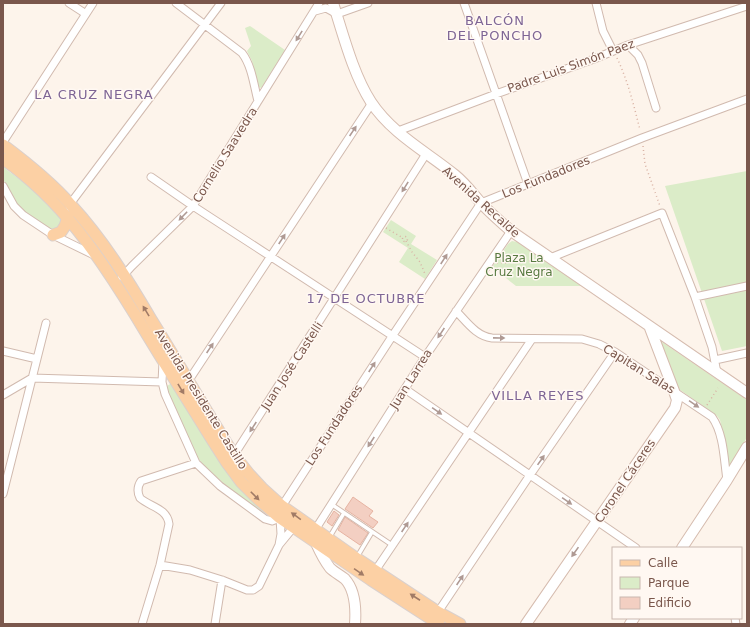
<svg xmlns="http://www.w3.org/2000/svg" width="750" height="627" font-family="'DejaVu Sans',sans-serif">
<rect width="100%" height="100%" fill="#fdf4eb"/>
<!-- green -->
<path fill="#dbecc8" d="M250,26L285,50L262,87L260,88L258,86L252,61L247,51L251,46L245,28Z
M3,167L30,187L59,217L62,220L59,228L51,230L24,212L17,204L3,179Z
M747,171V346L722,351L665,186Z
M391,220L416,236L411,244L437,260L425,279L399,262L408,248L383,232Z
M512,241L517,242L582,286H516L492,267L508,244Z
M662,342L747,400V437L730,469L720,420L717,416L676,387L660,343Z
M170,384H172L230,477L250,499L269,516V518L247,503L222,482L205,467L197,457L167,391V386Z"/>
<!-- building -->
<path fill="#f3cfc2" stroke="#e6b3a2" d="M353,497L373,511L369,516L378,522L373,528L345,509Z
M334,511L339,515L332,526L327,522Z
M345,517L368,533L360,545L338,530Z"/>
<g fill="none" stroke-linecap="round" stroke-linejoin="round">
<!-- lane casing -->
<g stroke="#d1baaf" stroke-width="5.5">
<path id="lane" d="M331,504L392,545
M329,538L344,513
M357,557L372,532"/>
</g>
<!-- street casing -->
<g stroke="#d1baaf" stroke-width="9">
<path id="street" d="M69,3L86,14
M176,3L242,53C252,66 254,86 258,101
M464,3L528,184
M596,3L603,31L613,51
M315,11L326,8L337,14L368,3
M628,45L638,55L642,63L656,108
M398,131L496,94L594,59L628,45L747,6
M3,142L93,3
M151,177L193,206L425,357
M3,186L14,206L23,215L53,235L96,256
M70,207V204L221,3
M550,258L662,213L695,297L712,347L717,373
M122,277L132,266L193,206L319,3
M695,297L747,286
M456,311C467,322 476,336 492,338L582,339L599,344L615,352L712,417C724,434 724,460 727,480
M3,351L37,359
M715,360L747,353
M163,362L162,382L165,394L196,463L220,486L265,519L272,521L280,518L281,534L279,545
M189,380L372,103
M405,389L636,548
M3,395L32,378L162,382
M234,455L426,154
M3,494L46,323
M282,506L393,335L481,203L642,138L747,99
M315,530L425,357L511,231
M160,565L190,570L222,580L247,590H253L259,586L279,545L293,528
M375,571L532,339
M438,612L530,475L615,352
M735,618L736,624
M142,624L160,565L169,524C167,508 150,507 140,498C137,492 137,487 141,481L196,463
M215,624L222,580"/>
</g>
<!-- secondary casing -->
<g stroke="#d6bcaf" stroke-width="12">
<path id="secondary" d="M333,3C343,34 353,74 371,102C392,134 427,152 455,175C466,184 473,194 482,204C491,214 501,222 511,231L747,393
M316,543C320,552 324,560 330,568C334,572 340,575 345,579C355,590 356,610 355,624
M682,548L727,480L747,447
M526,624L675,408L677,400L674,391L650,328
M630,624L634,618"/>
</g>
<!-- primary casing -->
<g stroke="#dad0cd" stroke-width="13">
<path id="primary" d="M3,145C27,163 51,182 71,205C103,240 128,280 152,321C180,366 206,411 234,455L249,474L262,488L282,506L356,558L438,612L460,624
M3,159C62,200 99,256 136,316C161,358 187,399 213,441L227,463L241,482L258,499L280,518L371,580L439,624
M53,235L61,232L65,226L68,217"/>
</g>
<!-- path -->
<path stroke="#d9b2a4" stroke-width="1.5" stroke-dasharray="1 3" stroke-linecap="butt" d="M617,58C628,81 634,106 640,130
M643,146L645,164L660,206
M386,228L403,238
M402.5 239a2.5 2.5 0 1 1 5 0a2.5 2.5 0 1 1-5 0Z
M406,241L412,252L420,262L425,274
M497,263L523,262L537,260
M707,405L718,388"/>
<!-- lane -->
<use href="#lane" stroke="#fff" stroke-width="3.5"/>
<!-- street -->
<use href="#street" stroke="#fff" stroke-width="7"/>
<!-- secondary -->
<use href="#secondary" stroke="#fff" stroke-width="10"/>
<!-- primary -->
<use href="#primary" stroke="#fcd0a4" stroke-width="11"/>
</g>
<!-- one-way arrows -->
<defs><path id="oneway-solid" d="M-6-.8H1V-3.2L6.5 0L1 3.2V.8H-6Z"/></defs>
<g fill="#af9a94">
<use href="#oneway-solid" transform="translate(299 36) rotate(122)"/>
<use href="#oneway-solid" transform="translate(353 131) rotate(-56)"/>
<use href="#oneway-solid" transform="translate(405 187) rotate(122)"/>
<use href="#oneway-solid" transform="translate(183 216) rotate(134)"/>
<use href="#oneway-solid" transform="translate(282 239) rotate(-57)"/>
<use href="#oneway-solid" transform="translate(444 259) rotate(-57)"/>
<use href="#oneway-solid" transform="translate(441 333) rotate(124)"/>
<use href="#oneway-solid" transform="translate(499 338) rotate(1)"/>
<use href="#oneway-solid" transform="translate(210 348) rotate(-56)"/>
<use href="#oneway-solid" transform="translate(372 367) rotate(-57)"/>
<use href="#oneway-solid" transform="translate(694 404) rotate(34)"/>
<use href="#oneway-solid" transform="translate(437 411) rotate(35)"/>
<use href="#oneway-solid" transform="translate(253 427) rotate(123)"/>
<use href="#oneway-solid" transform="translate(371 442) rotate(123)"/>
<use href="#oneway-solid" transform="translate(541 460) rotate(-55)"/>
<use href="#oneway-solid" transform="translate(567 501) rotate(35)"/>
<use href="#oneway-solid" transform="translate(405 527) rotate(-56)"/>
<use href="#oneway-solid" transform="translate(575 552) rotate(125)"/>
<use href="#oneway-solid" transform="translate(460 580) rotate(-56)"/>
</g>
<g fill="#a17b66">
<use href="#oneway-solid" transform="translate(146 311) rotate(-121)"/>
<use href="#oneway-solid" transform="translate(181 389) rotate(59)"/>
<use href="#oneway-solid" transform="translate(255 496) rotate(45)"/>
<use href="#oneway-solid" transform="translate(296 516) rotate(-144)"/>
<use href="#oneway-solid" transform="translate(359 572) rotate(34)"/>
<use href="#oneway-solid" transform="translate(415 597) rotate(-147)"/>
</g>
<g text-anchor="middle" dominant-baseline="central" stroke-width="3" stroke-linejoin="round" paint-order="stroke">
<!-- street labels -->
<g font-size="12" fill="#7a574c" stroke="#fff8f2">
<text transform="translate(571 66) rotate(-20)">Padre Luis Simón Paez</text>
<text transform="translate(225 155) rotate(-58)">Cornelio Saavedra</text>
<text transform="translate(546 177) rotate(-22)">Los Fundadores</text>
<text transform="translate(481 202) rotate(42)">Avenida Recalde</text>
<text transform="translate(292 366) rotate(-57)">Juan José Castelli</text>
<text transform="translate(639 369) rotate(32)">Capitan Salas</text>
<text transform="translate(411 379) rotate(-58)">Juan Larrea</text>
<text transform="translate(201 399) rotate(58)">Avenida Presidente Castillo</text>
<text transform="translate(334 425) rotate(-57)">Los Fundadores</text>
<text transform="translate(625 481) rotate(-56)">Coronel Cáceres</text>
</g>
<!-- park labels -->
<g font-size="12" fill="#587a41" stroke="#fff8f2">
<text x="519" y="258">Plaza La<tspan x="519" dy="14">Cruz Negra</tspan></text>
</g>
<!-- neighbourhood labels -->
<g font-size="13" letter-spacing="1" fill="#7e6595" stroke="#fff8f2">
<text x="495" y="20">BALCÓN<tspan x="495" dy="15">DEL PONCHO</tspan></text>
<text x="94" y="94">LA CRUZ NEGRA</text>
<text x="366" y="298">17 DE OCTUBRE</text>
<text x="538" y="395">VILLA REYES</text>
</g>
</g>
<!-- border -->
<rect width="750" height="627" fill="none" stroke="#7a574c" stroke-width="8"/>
<!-- legend -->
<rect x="612" y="547" width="130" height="72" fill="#fff8f2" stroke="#cab8b0"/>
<rect x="620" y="560" width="20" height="6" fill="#fcd0a4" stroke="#cab8b0"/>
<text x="648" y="567" font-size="12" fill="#7a574c">Calle</text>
<rect x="620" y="577" width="20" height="12" fill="#dbecc8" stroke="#cab8b0"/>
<text x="648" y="587" font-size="12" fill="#7a574c">Parque</text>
<rect x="620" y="597" width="20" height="12" fill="#f3cfc2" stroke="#cab8b0"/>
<text x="648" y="607" font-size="12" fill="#7a574c">Edificio</text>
</svg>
